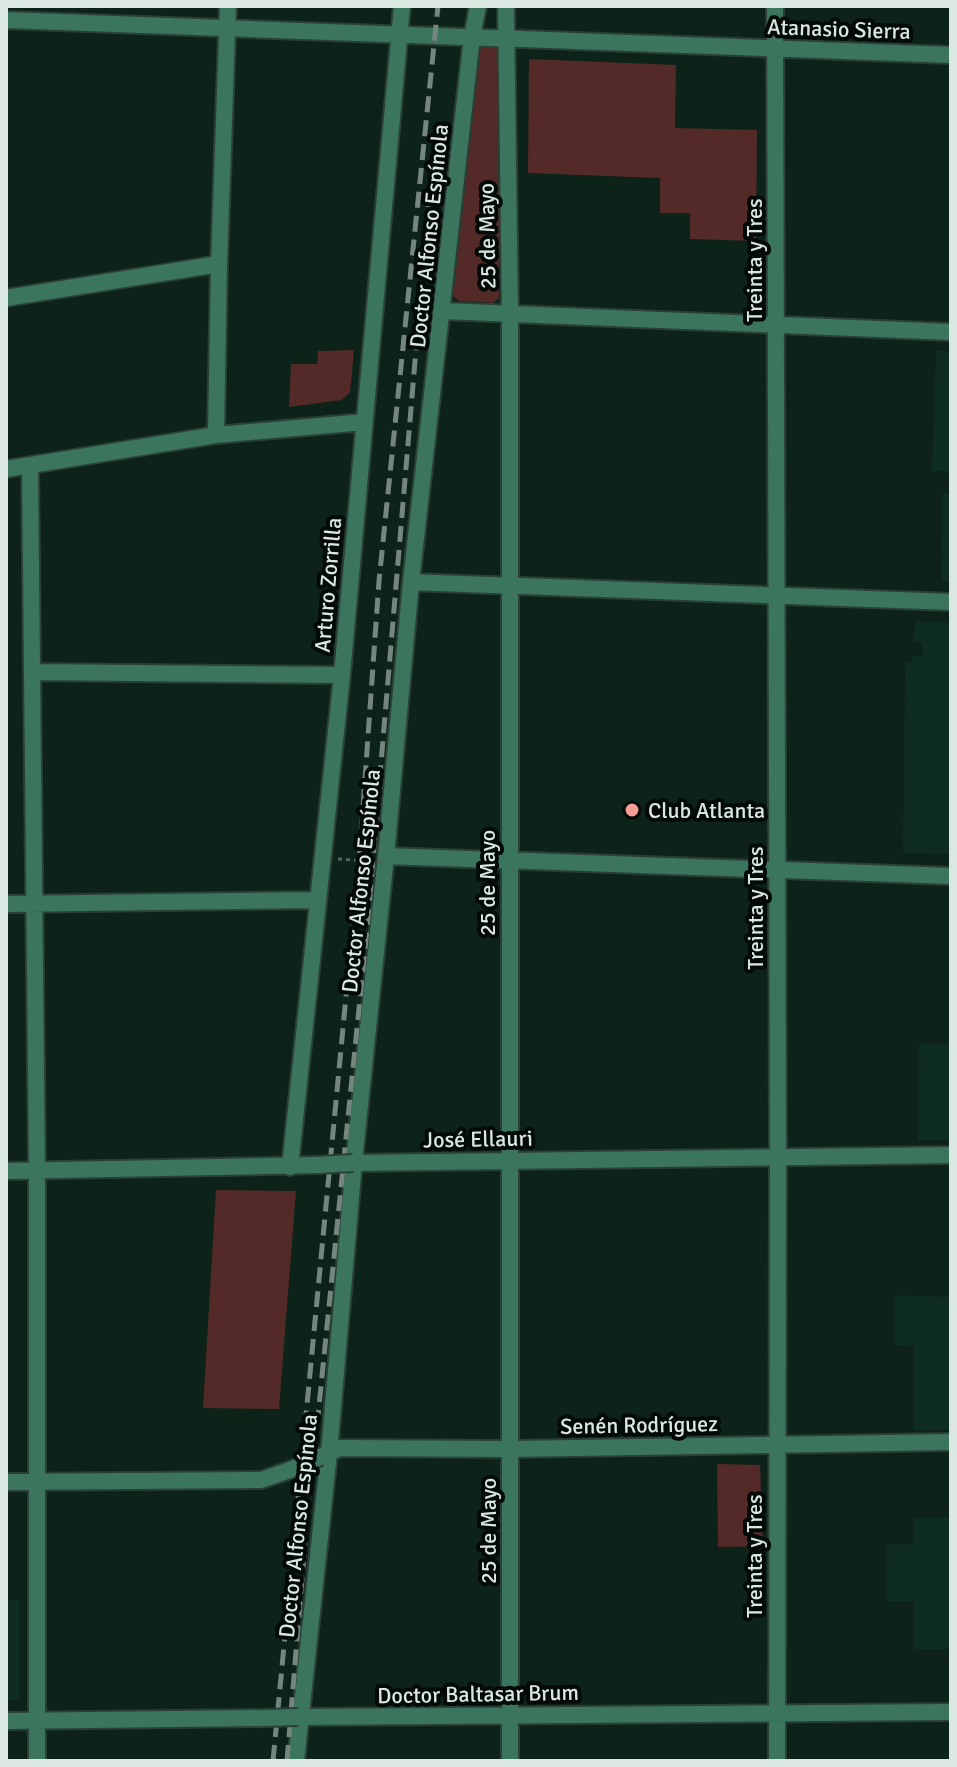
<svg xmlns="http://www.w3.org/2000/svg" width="957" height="1767" font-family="Signika,sans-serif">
<rect width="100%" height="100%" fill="#0d231a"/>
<!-- built -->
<path fill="#0e2c20" d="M936,351H951V471H932Z
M942,494H951V582H941Z
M915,621L951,623V854L903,853L905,663H912V656H923V642H913Z
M919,1044L951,1045V1140H918Z
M895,1295L951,1297V1430H914V1346L895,1345Z
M914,1518H951V1690V1649H914V1601H886L887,1544H913Z
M6,1600H19V1700H6Z"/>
<!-- green -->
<path fill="#532a27" d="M480,47H496L500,51L499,298L493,303L459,301L453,296Z
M529,59L676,65L675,128L757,130L756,241L690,239V213H660V178L528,173Z
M354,350L350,392L342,400L289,407L291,364H317L318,351Z
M216,1190L296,1191L279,1409L203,1408Z
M717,1464L760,1465L763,1546L718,1547Z"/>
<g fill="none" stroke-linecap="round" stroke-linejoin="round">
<!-- street casing -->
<g stroke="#2a3f36" stroke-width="20">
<path id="street" d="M506,6L510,315V1761
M775,6L778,1158L777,1761
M6,20L951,55
M6,298L219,264
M443,311L951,332
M216,435L219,264L228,6
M30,466L37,1171V1761
M6,469L216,435L364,422
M411,582L951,602
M33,672L342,675
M386,856L951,876
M6,904L316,900
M353,1163L951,1155
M290,1167L342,675L402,6
M6,1171L317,1165
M322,1456L340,1448L511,1449L951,1442
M6,1482L261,1480L290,1470
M298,1717L951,1712
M6,1721L266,1718
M296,1761L329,1453L354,1162L386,856L411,582L472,37L478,6"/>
</g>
<!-- street -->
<use href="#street" stroke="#3c755d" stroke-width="16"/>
<!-- rail -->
<path stroke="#75867e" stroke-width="5" stroke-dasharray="16 8" stroke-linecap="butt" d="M317,1426L367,929L431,172
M273,1761L360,850L379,581L438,6
M287,1761L305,1542"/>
<!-- street-bridge casing -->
<g stroke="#2a3f36" stroke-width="20" stroke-linecap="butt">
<path id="street-bridge" d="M317,1165L353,1163
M290,1470L320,1457
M266,1718L298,1717"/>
</g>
<!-- path-bridge -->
<path stroke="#51645c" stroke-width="3" stroke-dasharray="4 4" stroke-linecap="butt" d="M338,859L386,862"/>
<!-- street-bridge -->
<use href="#street-bridge" stroke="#3c755d" stroke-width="16"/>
</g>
<!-- markers -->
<circle fill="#f59c95" stroke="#030a07" stroke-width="3" cx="632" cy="810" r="8"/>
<g text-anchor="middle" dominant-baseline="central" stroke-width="8" stroke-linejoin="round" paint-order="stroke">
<!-- street labels -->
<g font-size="22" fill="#dbe8e1" stroke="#030a07">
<text transform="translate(839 29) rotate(2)">Atanasio Sierra</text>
<text transform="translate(429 236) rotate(-84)">Doctor Alfonso Espínola</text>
<text transform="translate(487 236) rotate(-91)">25 de Mayo</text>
<text transform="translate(754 260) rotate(-90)">Treinta y Tres</text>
<text transform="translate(328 585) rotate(-85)">Arturo Zorrilla</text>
<text transform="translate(361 881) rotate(-84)">Doctor Alfonso Espínola</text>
<text transform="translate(487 883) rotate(-90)">25 de Mayo</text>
<text transform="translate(755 908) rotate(-90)">Treinta y Tres</text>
<text transform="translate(478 1139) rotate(-1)">José Ellauri</text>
<text transform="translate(639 1425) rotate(-1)">Senén Rodríguez</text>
<text transform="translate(298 1526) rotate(-84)">Doctor Alfonso Espínola</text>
<text transform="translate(488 1531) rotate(-90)">25 de Mayo</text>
<text transform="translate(754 1556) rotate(-90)">Treinta y Tres</text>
<text transform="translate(478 1694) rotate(-1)">Doctor Baltasar Brum</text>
</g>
<!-- poi labels -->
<g font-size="22" fill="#dbe8e1" stroke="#030a07" text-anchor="start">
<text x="648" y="810">Club Atlanta</text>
</g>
</g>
<!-- border -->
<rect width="957" height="1767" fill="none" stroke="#dbe8e1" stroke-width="16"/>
</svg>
